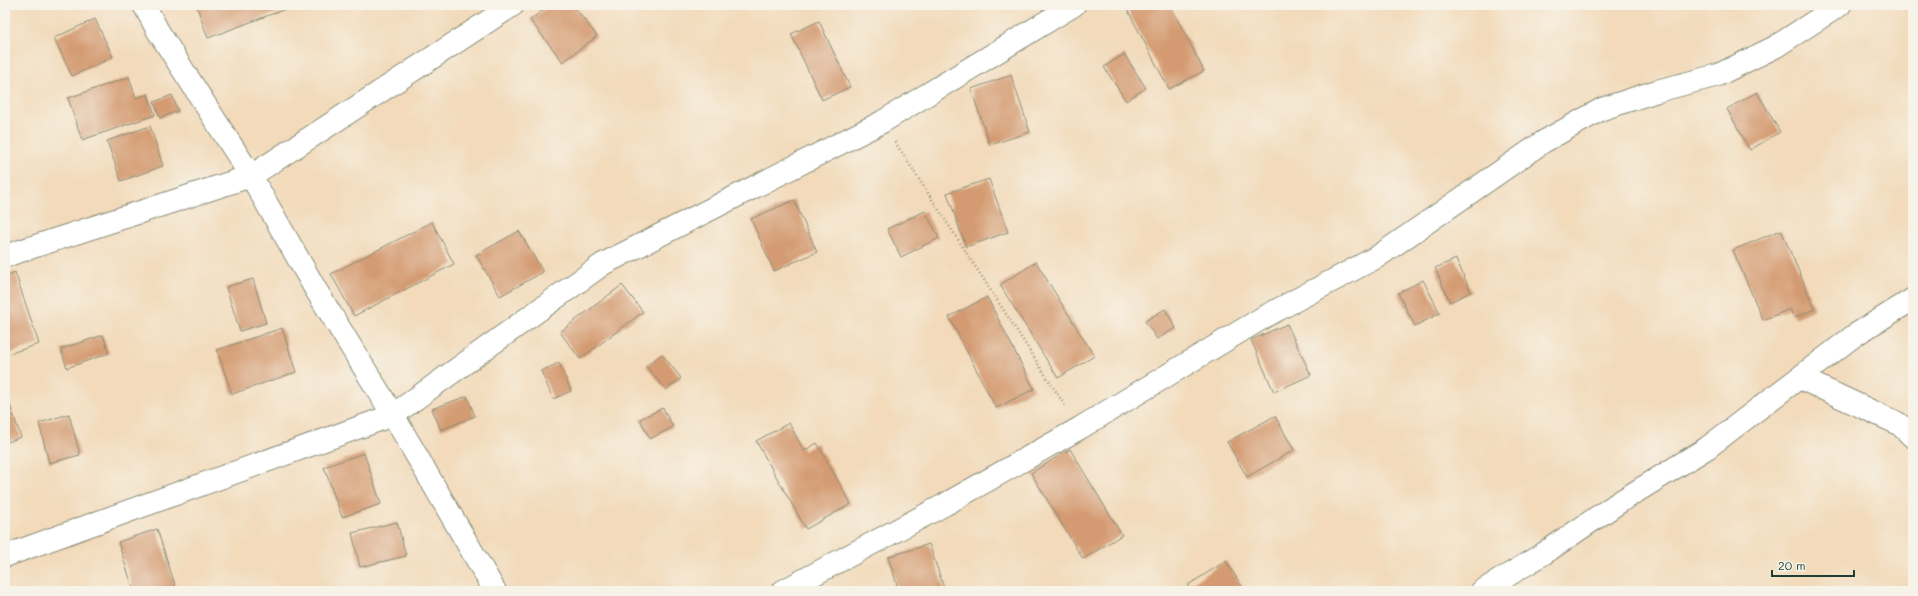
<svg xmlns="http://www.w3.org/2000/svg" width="1918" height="596" font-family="Mali,sans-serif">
<rect width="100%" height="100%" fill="#f7f3e8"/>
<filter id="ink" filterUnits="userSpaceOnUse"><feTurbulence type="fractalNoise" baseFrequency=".025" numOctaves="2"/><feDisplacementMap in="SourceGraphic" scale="8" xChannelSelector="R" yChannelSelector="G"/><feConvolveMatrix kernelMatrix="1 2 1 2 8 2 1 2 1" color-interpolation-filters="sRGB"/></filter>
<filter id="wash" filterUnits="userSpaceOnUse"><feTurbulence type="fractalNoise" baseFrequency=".012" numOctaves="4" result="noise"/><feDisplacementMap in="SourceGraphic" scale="16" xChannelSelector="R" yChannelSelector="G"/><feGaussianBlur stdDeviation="0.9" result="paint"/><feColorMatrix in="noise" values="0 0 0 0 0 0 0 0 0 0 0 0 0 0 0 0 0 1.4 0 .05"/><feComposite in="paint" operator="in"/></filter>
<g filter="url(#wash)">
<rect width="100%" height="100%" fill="#f2daba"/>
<g id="blocks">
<!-- building -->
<path fill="#d49b72" d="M202,5H296L208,38L197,7Z
M550,5H573L597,36L563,62L530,20Z
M1125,5H1170L1204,71L1169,89Z
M95,19L113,57L72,76L54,38Z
M819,21L850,87L822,100L791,34Z
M1124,54L1146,88L1126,101L1104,67Z
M1011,75L1030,132L990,145L971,89Z
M129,77L136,98L148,94L155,115L82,140L68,98Z
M1757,92L1780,132L1750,150L1727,109Z
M172,95L178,111L160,118L154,102Z
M150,126L163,166L121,181L107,141Z
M989,179L1008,232L966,247L947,193Z
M794,200L817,252L774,271L751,219Z
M925,211L939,238L901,257L887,229Z
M432,222L454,264L354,316L331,274Z
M1781,230L1815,309L1794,318L1790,309L1763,320L1733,250Z
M519,231L543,272L500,296L476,255Z
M1456,259L1471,292L1450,302L1435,268Z
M1036,262L1094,356L1058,378L1000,285Z
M15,272L39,344L5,355V276Z
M253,279L266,323L240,331L226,287Z
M1423,280L1440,313L1415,326L1398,293Z
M622,285L643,312L580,359L560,332Z
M987,297L1034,389L996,408L949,317Z
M1165,309L1176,328L1157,339L1145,321Z
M1287,324L1311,375L1274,392L1251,340Z
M282,328L296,372L232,394L217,350Z
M103,335L109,353L67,368L61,349Z
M662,354L681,378L666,390L646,366Z
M559,363L571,391L553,399L541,371Z
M467,396L475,416L441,430L432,409Z
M7,397L21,437L5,443V398Z
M663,408L673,427L650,439L640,419Z
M69,414L80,455L49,463L39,423Z
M1275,416L1294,450L1247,477L1227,442Z
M789,423L804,451L817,443L851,504L806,529L756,441Z
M1070,449L1122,535L1083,559L1031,473Z
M364,453L381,504L342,517L324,467Z
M397,522L406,556L360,567L352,533Z
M157,529L177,591H134L118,542Z
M929,544L945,591H899L888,557Z
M1226,561L1245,591H1192L1188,585Z"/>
</g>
</g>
<g filter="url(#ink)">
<use href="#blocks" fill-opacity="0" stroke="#888c77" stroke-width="1"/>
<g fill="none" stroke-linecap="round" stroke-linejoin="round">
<!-- minor casing -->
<g stroke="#888c77" stroke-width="24">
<path id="minor" d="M144,5L158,31L251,176L316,290L393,415L495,591
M5,256L251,176L513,5
M1800,378L1899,424L1913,437
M5,556L393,415L603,264L882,122L1074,5
M783,591L944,505L1080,428L1264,317L1377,257L1543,142L1602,109L1657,91L1718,75L1775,47L1840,5
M1482,591L1543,554L1621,501L1707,448L1855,335L1913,299"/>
</g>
<!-- path -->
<path stroke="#888c77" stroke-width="2.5" stroke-dasharray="1 3" stroke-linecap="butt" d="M895,142L1066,407"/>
<!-- minor -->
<use href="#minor" stroke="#fff" stroke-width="22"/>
</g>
</g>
<!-- margin -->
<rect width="1918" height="596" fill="none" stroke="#f7f3e8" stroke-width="20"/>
<!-- scale -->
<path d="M1772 570v6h82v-6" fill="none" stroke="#1f3d34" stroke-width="2"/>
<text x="1778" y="570" font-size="12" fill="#1f3d34" stroke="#f7f3e8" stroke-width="3" paint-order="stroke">20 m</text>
</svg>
